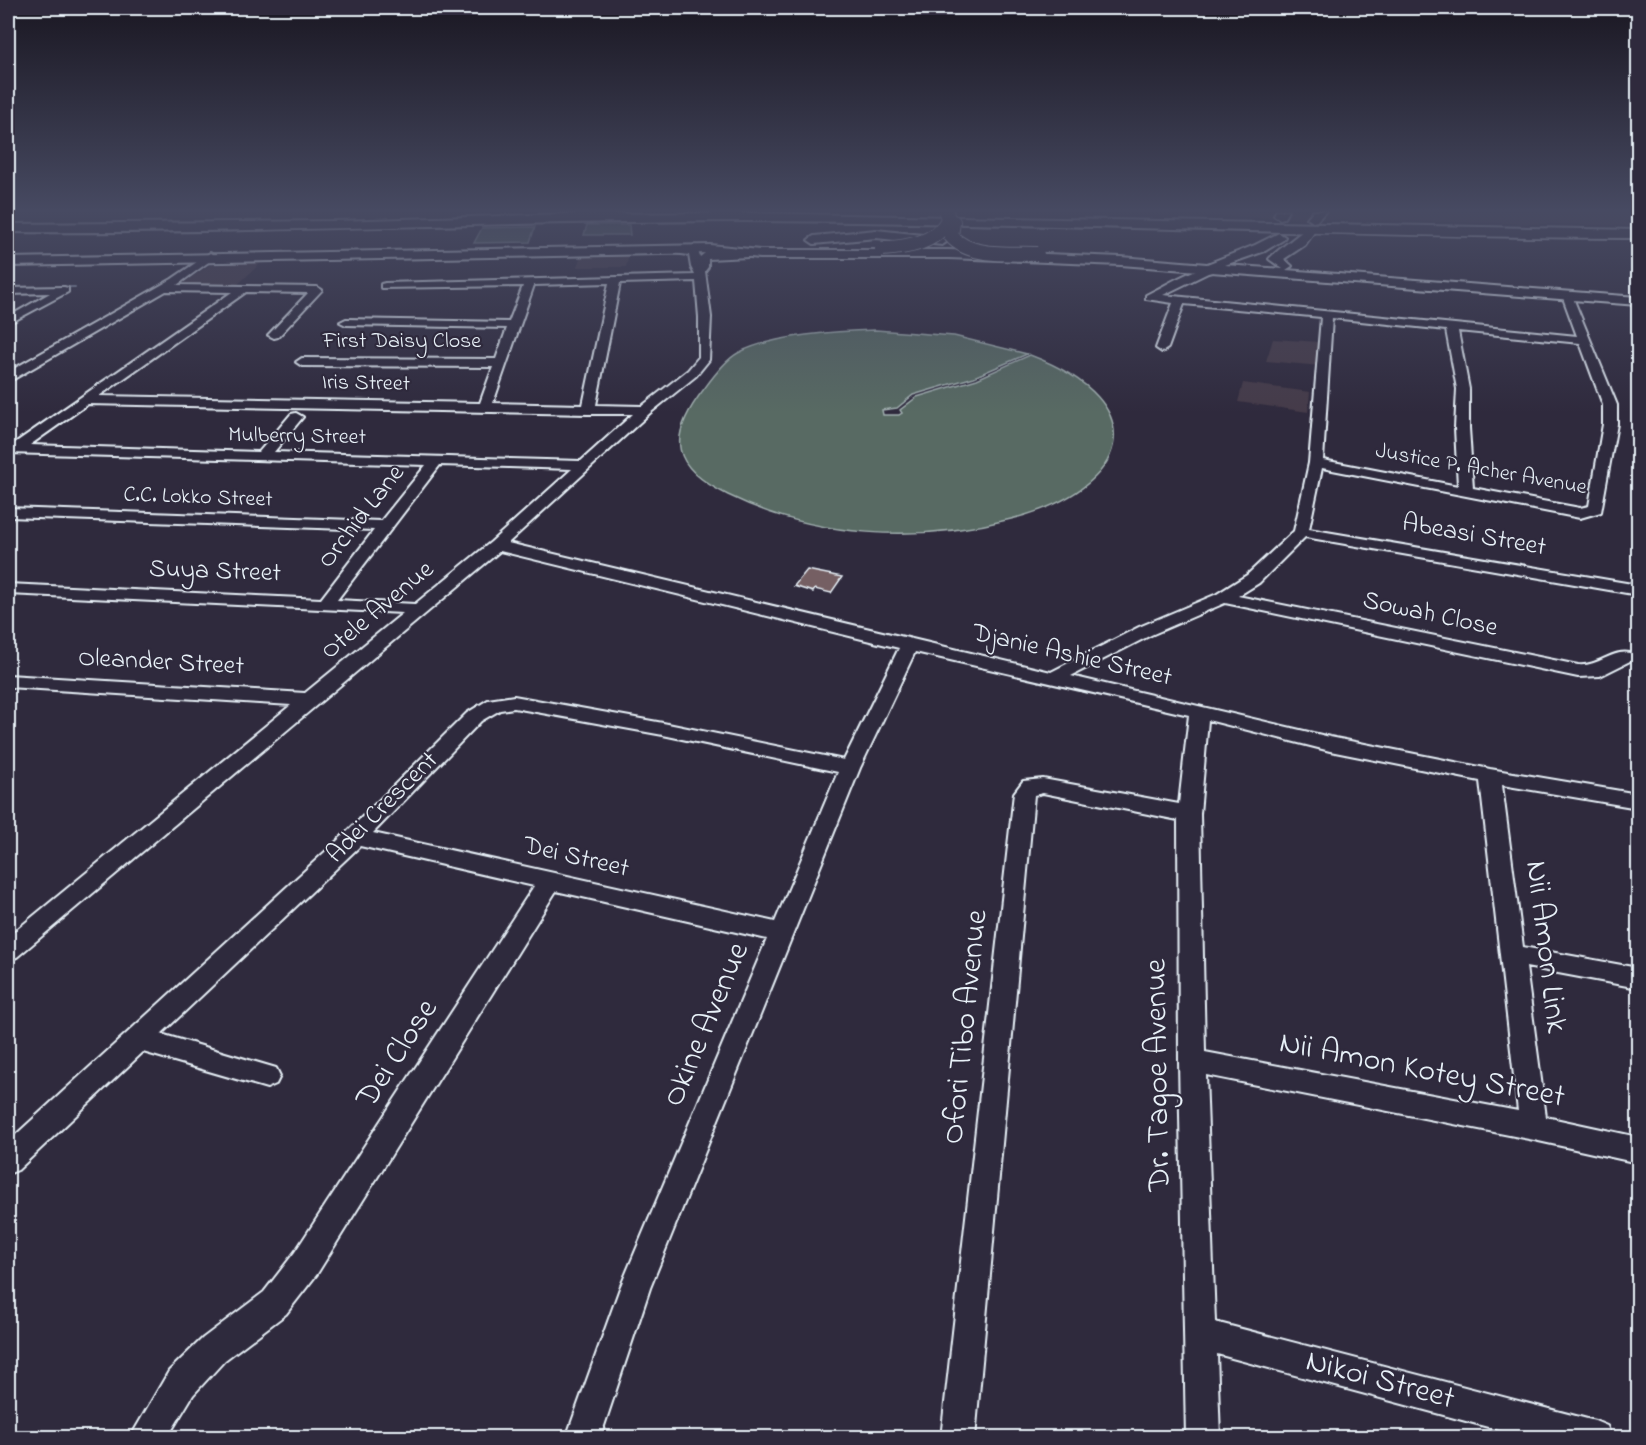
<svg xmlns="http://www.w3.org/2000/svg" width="1646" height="1445" font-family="'Indie Flower',sans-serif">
<rect width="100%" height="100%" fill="#2f2a3d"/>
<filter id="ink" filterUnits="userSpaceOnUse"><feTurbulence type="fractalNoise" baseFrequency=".0167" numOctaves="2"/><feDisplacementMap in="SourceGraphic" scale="12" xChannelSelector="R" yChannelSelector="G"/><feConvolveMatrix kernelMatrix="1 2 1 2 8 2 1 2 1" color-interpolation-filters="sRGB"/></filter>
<g filter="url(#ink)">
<!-- built -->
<path fill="#443a48" d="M1078,211H1638V226L1303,219Z
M630,251L626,267H577L582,252Z
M262,262L235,287H177L210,265Z
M1273,339L1321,342L1320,366L1266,361Z
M1243,383L1310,392L1308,412L1238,402Z"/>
<!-- green -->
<path fill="#586b64" stroke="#a0aeae" stroke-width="1.5" d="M587,225H629L630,235H584Z
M535,227L530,242L474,243L482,228Z
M876,330L954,336L1027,354L974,377L913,395L897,408L882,410L883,415H899L902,413L900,410L917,397L977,379L1030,355C1158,404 1131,489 1011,519C918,543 815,538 728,495C671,467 666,438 704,389C712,378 725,360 738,353C773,335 836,331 876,330Z"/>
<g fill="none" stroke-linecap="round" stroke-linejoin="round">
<!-- stream -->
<path stroke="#909baf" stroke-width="2" d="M8,288L75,287"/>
</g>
<!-- building -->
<path fill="#755f63" stroke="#e8f1f8" stroke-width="1.5" d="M807,570L842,577L831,593L815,589L813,592L794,586Z"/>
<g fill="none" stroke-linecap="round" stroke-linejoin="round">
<!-- minor casing -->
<g stroke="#e8f1f8" stroke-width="4">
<path id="minor" d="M669,247L698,251L700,257L705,253L748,251L753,254L748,257L708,259V267L705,271L711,317L709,360L696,376L650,413L508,543L1051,672L1139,627L1217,594L1247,575L1294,531L1309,463L1321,317L1184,304L1168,348L1162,352L1156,348L1173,303L1146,299V295C1165,286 1200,263 1220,266V270L1208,273L1163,295L1577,336L1562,295L1563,293H1571L1617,405V424L1601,512L1580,518L1322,468L1309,529L1638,585V595L1305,537L1259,583L1238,596L1578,665C1598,667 1613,649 1630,653L1633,657L1630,661L1600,676L1578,677L1225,603L1151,635L1071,676L1330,737L1490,769L1638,794V808L1502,785L1523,947L1638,968V988L1526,967L1546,1117L1638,1137V1163L1534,1140L1206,1075L1215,1322L1595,1421L1607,1426L1612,1438H1529L1217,1354L1220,1438H1186L1179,1061L1178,820L1043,793L1034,795L975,1438H941L1014,793L1023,781L1043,779L1179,804L1189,715L915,652L860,768L650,1288L600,1438H566L620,1288L767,939L556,891L317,1274L286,1314L225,1360L193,1395L167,1438H130L169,1371L203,1338L264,1292L295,1252L534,886L360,846L161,1034L276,1068L280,1076L276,1084L267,1088L143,1052L18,1170L8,1174V1142L348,831L467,713L488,700L514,696L663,723L844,760L899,648L500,551L17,957L8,960V937L291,705L8,687V675L305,693L403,613L8,594V584L321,599L374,530L8,517V508L381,521L426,465L8,453V445H12L232,292L166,291L12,380L8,381V372L172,279L210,253L215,256L214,258L177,285L317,287L322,290L278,337L274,338L268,335L270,333L308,293L246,292L99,396L480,403L493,367L302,366L296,362L302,358L496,359L507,328L346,325L340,322L346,319L509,322L523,286L381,288V284L385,283L695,275L691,267L689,255L666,252L664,250ZM696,281L699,317V357L688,370L642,406L596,405L620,283ZM609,283L583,405L493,403L534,285ZM1332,318L1446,330L1457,389L1455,428L1458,486L1323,460ZM1458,331L1580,343L1603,405V424L1589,506L1580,508L1473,488L1469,428V389ZM88,404L588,414H633L581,461L274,452L303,417L296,413L291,414L259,452L30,445ZM440,465L572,469L491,542L415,604L337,600ZM514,708L663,735L838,772L775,922L373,833L481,721L500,710ZM1208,720L1330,751L1480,781L1518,1111L1205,1052L1200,814Z
M64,287L68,288V292L8,324V317L50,293L8,294V288Z"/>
</g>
<!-- major casing -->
<g stroke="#e8f1f8" stroke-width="4">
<path id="major" d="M1276,211H1288L1284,218L1280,219L1274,215Z
M1313,211H1326L1317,221L1313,222L1307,218Z
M1309,227L1315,231L1305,245L1284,259L1292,266L1286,270L1638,297V305L1121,265L949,258H760L713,253L8,266V258L710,245L760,250H949L1121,257L1207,264L1255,245L1279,233L1285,237L1283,240L1265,251L1225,265L1283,269L1269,259C1273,254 1305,229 1309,227Z
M876,230L942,237L948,241L942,245L876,238L814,244L808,240L814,236Z"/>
</g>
<!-- highway casing -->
<g stroke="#e8f1f8" stroke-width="4">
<path id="highway" d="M748,213L1638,230V238C1341,237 1043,222 745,221C499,221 253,234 8,232V224L335,221L567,214Z"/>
</g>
<!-- minor -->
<use href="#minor" fill="#2f2a3d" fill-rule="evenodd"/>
<!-- major -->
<use href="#major" fill="#2f2a3d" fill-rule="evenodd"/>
<!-- highway -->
<use href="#highway" fill="#2f2a3d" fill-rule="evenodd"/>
<!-- major-bridge casing -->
<g stroke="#e8f1f8" stroke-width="16" stroke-linecap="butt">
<path id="major-bridge" d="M946,211L948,220L953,222L951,236C970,258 1010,253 1037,254
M882,249C907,247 935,244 948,220"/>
</g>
<!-- major-bridge -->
<use href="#major-bridge" stroke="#2f2a3d" stroke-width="14"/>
</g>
</g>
<!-- sky -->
<linearGradient id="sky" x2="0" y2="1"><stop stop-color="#1a1722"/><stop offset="0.51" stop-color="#474a62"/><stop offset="1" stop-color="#474a62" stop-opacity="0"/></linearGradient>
<rect width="1646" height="413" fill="url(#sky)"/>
<g text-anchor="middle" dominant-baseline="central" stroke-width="4.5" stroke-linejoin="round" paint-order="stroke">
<!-- far-street labels -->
<g font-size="22" fill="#e8f1f8" stroke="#2f2a3d">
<text x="402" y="342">First Daisy Close</text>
<text transform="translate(366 384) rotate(1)">Iris Street</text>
<text transform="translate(297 437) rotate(1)">Mulberry Street</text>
<text transform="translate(1481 470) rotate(10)">Justice P. Acher Avenue</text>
<text transform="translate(198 498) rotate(2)">C.C. Lokko Street</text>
</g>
<!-- street labels -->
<g font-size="26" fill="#e8f1f8" stroke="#2f2a3d">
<text transform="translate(362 517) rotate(-52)">Orchid Lane</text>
<text transform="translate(1474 536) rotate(10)">Abeasi Street</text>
<text transform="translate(215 572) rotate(2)">Suya Street</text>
<text transform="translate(378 611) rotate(-40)">Otele Avenue</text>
<text transform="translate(1430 615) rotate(12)">Sowah Close</text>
<text transform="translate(1072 656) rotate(13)">Djanie Ashie Street</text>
<text transform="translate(161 663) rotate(3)">Oleander Street</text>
<text transform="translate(383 808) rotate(-45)">Adei Crescent</text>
<text transform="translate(576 858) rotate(13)">Dei Street</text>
</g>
<!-- near-street labels -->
<g font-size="32" fill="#e8f1f8" stroke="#2f2a3d">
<text transform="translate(1545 947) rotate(83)">Nii Amon Link</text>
<text transform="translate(707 1025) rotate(-67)">Okine Avenue</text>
<text transform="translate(966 1027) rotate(-84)">Ofori Tibo Avenue</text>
<text transform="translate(398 1054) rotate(-57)">Dei Close</text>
<text transform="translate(1422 1071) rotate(11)">Nii Amon Kotey Street</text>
<text transform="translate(1159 1075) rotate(-91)">Dr. Tagoe Avenue</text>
<text transform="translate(1380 1381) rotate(15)">Nikoi Street</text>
</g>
</g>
<!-- margin -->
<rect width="1646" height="1445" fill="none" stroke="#2f2a3d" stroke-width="30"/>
<rect x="15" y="15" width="1616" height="1415" fill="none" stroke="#e8f1f8" stroke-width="2" filter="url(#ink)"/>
</svg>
